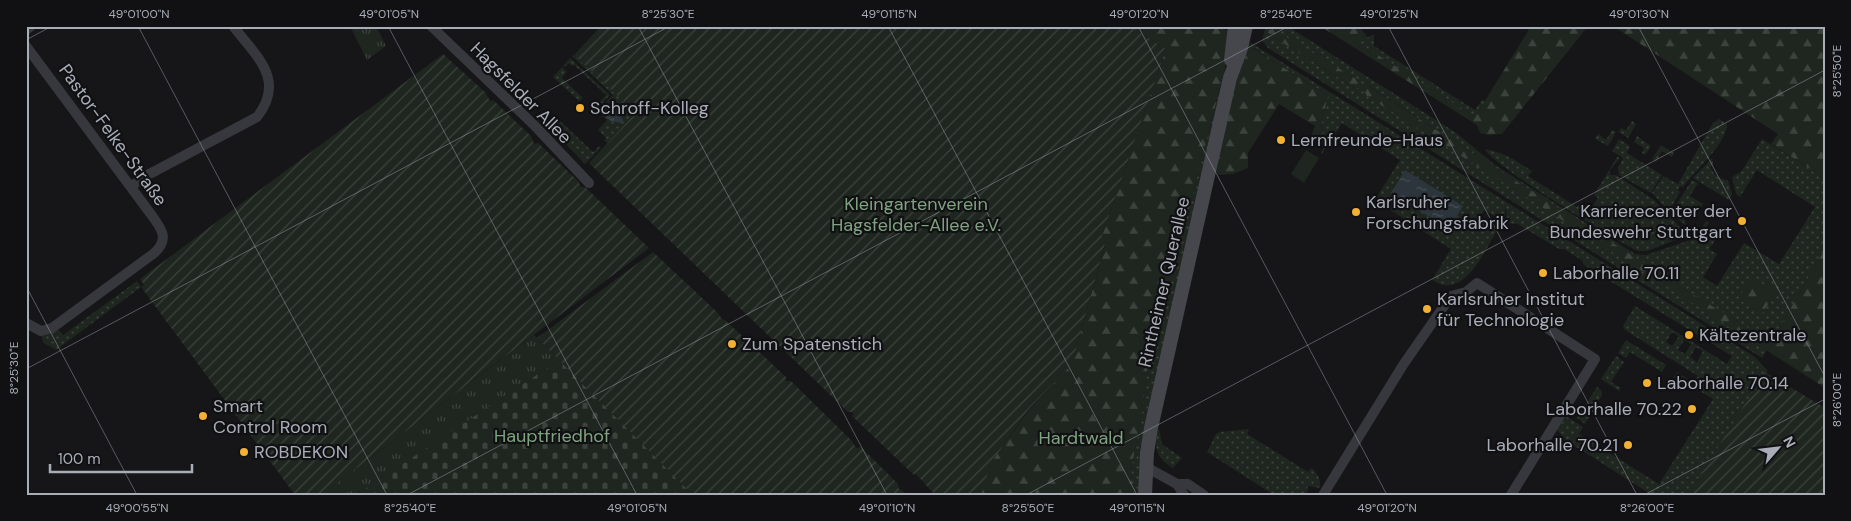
<svg xmlns="http://www.w3.org/2000/svg" width="1851" height="521" font-family="'DM Sans',sans-serif">
<defs>
<pattern id="grass-dots" width="8" height="8" patternUnits="userSpaceOnUse" patternTransform="scale(1.25)"><rect width="8" height="8" fill="#1e261f"/><path d="M2 2h.1M6 6h.1" fill="none" stroke="#3c433d" stroke-width="1.8" stroke-linecap="round"/></pattern>
<pattern id="forest-firs" width="22" height="20" patternUnits="userSpaceOnUse" patternTransform="scale(1.25)"><rect width="22" height="20" fill="#1e261f"/><path d="M5 1l3.5 6h-7zM16 11l3.5 6h-7z" fill="#3c433d"/></pattern>
<pattern id="cemetery-stones" width="16" height="16" patternUnits="userSpaceOnUse" patternTransform="scale(1.25)"><rect width="16" height="16" fill="#1e261f"/><path d="M2 7V4a2 2 0 0 1 4 0v3zM10 15v-3a2 2 0 0 1 4 0v3z" fill="#3c433d"/></pattern>
<pattern id="park-tufts" width="24" height="20" patternUnits="userSpaceOnUse" patternTransform="scale(1.25)"><rect width="24" height="20" fill="#1e261f"/><path d="M3 7l-1-3M5 7V3M7 7l1-3M15 17l-1-3M17 17v-4M19 17l1-3" fill="none" stroke="#3c433d"/></pattern>
<pattern id="garden-furrows" width="10" height="10" patternUnits="userSpaceOnUse" patternTransform="scale(1.25)"><rect width="10" height="10" fill="#1e261f"/><path d="M-1 1l2-2M0 10L10 0M9 11l2-2" fill="none" stroke="#3c433d"/></pattern>
<pattern id="water-ripples" width="26" height="14" patternUnits="userSpaceOnUse" patternTransform="scale(1.25)"><rect width="26" height="14" fill="#2c353c"/><path d="M2 4q2-2 4 0t4 0M15 11q2-2 4 0t4 0" fill="none" stroke="#485056"/></pattern>
</defs>
<rect width="100%" height="100%" fill="#161618"/>
<!-- grass -->
<path fill="url(#grass-dots)" fill-rule="evenodd" d="M1266,26H1287L1455,132L1495,165L1635,254L1646,255L1705,235L1716,239L1709,249L1717,254L1703,277L1717,286L1744,243L1779,264L1815,207L1757,170L1740,197L1736,194L1732,177L1741,172L1762,139L1825,178V249L1771,342L1653,270L1649,273L1767,350L1762,358L1268,48L1262,40ZM1271,29L1358,80L1355,88L1272,36L1268,33ZM1366,85L1370,87L1644,263Z
M1374,34V46L1475,110L1482,100L1485,101L1475,117L1358,43Z
M1251,43L1755,357L1768,371L1765,373L1688,495H1652L1567,441L1557,430L1566,416L1583,427L1579,434L1659,484L1713,399L1692,386L1698,376L1625,330L1623,326L1635,306L1727,364L1732,356L1584,265L1583,261L1564,249H1559L1518,224L1507,223L1506,206L1504,224L1499,227C1485,249 1465,302 1432,280L1451,249L1375,200L1400,160L1342,123L1321,155L1324,145L1322,121L1328,95L1253,48L1231,99L1248,46ZM1484,210L1498,218L1493,227L1478,218ZM1672,332L1679,336L1672,346L1666,342ZM1684,340L1691,344L1685,354L1678,350ZM1696,347L1703,351L1697,362L1690,357Z
M574,55L636,113L608,144L604,140L606,138L598,130L607,120L597,111L613,95L572,56Z
M570,58L610,95L596,110L594,108L606,95L574,65L572,66L569,63L565,67L563,66Z
M562,67L567,72L562,78L583,98L579,101L553,77Z
M1225,68V82L1140,495H1133L1131,470L1142,414L1150,344L1163,311Z
M546,118L552,123L557,118L593,152L599,146L601,148L585,164L544,121Z
M1719,119L1727,124C1728,142 1694,172 1683,187L1680,186L1678,190L1680,192L1669,211L1652,193L1663,176L1678,184L1713,123Z
M1632,121L1636,124L1628,138L1619,132L1621,128L1626,130Z
M1612,130L1616,132L1608,146L1595,139L1598,134L1606,140Z
M1637,136L1651,146L1645,155L1642,153L1644,148L1634,142Z
M1619,139L1630,146L1627,153L1662,175L1651,193L1619,175L1618,168L1623,158L1612,151Z
M1661,145L1674,153L1672,157L1662,151L1656,162L1652,159Z
M1485,149C1505,153 1515,160 1532,171L1528,176L1577,207L1581,202L1591,208L1598,198L1594,195L1617,157L1620,158L1610,170V175H1616L1654,200L1679,226L1691,234L1647,251H1638C1617,241 1489,163 1485,149Z
M1712,158L1713,165L1710,167C1714,175 1719,179 1728,180L1732,195L1729,200L1693,178Z
M1692,180L1698,183L1690,196L1703,204L1700,209L1689,210L1684,217L1686,225L1693,230L1702,228L1706,221L1709,222L1703,231L1695,233L1671,213Z
M137,281L141,287L56,350L44,343L41,336L58,329L63,335Z
M1626,340L1666,365L1662,372L1630,352L1626,358L1618,353Z
M1616,356L1624,362L1611,382L1621,388L1619,391L1601,379Z
M1677,372L1692,382L1688,388L1673,378Z
M1597,387L1601,390L1602,395L1585,424L1577,418Z
M1159,428L1162,444L1182,458L1173,468C1157,459 1152,446 1159,428Z
M1249,429L1247,434L1308,472L1311,468C1318,473 1321,479 1320,488L1308,486L1307,493L1315,495H1274L1207,452L1216,434L1220,432Z"/>
<!-- forest -->
<path fill="url(#forest-firs)" d="M1129,26H1217L1230,32L1225,68L1163,311L1150,344L1142,414L1131,470L1133,495H981L990,463L1029,410L1072,364L1106,241L1102,236L1166,49Z
M1320,26H1359L1368,38L1359,43L1475,117L1531,26H1588L1502,134L1488,135L1480,133L1477,125Z
M1613,26H1825V178L1771,144L1778,134Z
M1273,29L1358,80L1359,88H1355L1272,36L1268,33L1269,30Z
M1249,46L1328,95L1322,121L1324,145L1310,139L1315,126L1279,104L1248,153V168L1233,174L1219,175L1215,170L1231,99Z
M1366,85L1644,263L1647,265V270L1644,272L1367,96L1363,89Z
M1825,249V388L1649,275V273L1653,270L1771,342Z
M1753,276L1776,291L1762,314L1738,299Z"/>
<!-- cemetery -->
<path fill="url(#cemetery-stones)" d="M559,360L693,495H356L381,477Z"/>
<!-- park -->
<path fill="url(#park-tufts)" d="M350,26H376L386,46L367,60Z
M534,335L559,360L356,495H321Z"/>
<!-- garden -->
<path fill="url(#garden-furrows)" d="M601,26H1129L1166,49L1102,236L1106,240L1072,364L1028,410L991,463L981,495H935L915,473L914,475L852,416L854,414L852,412H848L589,163L636,113L574,55Z
M443,54L486,93L490,101L493,100L531,136L534,144L538,143L578,181L581,187H585L649,248L321,495H295L141,287L144,285L140,279Z
M653,252L717,312L722,319L725,320L786,377V381H791L852,441L856,448L861,447L898,484L899,489L909,495H693L537,338Z
M1765,372L1825,408V495H1688Z"/>
<!-- pitch -->
<path fill="#1e261f" d="M1306,150L1319,158L1304,183L1291,174Z"/>
<!-- water -->
<path fill="url(#water-ripples)" d="M621,107L623,108L620,115L623,120L622,123L611,121L602,113Z
M1405,170L1463,206L1449,229L1391,193Z"/>
<g fill="none" stroke-linecap="round" stroke-linejoin="round">
<!-- street -->
<path stroke="#37383d" stroke-width="10" d="M431,26L534,125L589,183
M26,30L31,26
M26,46L150,213C161,228 171,239 153,254L52,328L41,331L26,323
M131,187L142,178L257,117C286,80 257,57 233,26
M1146,467L1177,484H1188L1204,495
M1177,484L1184,495
M1323,495L1403,365L1451,296L1466,292L1477,283L1595,359L1511,495"/>
<!-- secondary -->
<path stroke="#45474d" stroke-width="14" d="M1231,60L1235,26
M1145,495L1147,453L1151,428L1230,78L1241,48L1246,26"/>
</g>
<!-- ticks -->
<path fill="none" stroke="#a8adb8" stroke-width="1" stroke-opacity="0.45" d="M138,26L387,495M388,26L637,495M638,26L887,495M888,26L1137,495M1138,26L1387,495M1388,26L1637,495M1638,26L1825,377M26,40L52,26M26,286L137,495M26,369L670,26M407,495L1289,26M1026,495L1825,70M1644,495L1825,399"/>
<!-- markers -->
<g fill="#f2b134" stroke="#111113" stroke-width="2">
<circle cx="580" cy="108" r="5"/>
<circle cx="1281" cy="140" r="5"/>
<circle cx="1356" cy="212" r="5"/>
<circle cx="1742" cy="221" r="5"/>
<circle cx="1543" cy="273" r="5"/>
<circle cx="1427" cy="309" r="5"/>
<circle cx="1689" cy="335" r="5"/>
<circle cx="732" cy="344" r="5"/>
<circle cx="1647" cy="383" r="5"/>
<circle cx="1692" cy="409" r="5"/>
<circle cx="203" cy="416" r="5"/>
<circle cx="1628" cy="445" r="5"/>
<circle cx="244" cy="452" r="5"/>
</g>
<g text-anchor="middle" dominant-baseline="central" stroke-width="4.5" stroke-linejoin="round" paint-order="stroke">
<!-- street labels -->
<g font-size="18" fill="#a8adb8" stroke="#111113">
<text transform="translate(521 93) rotate(45)">Hagsfelder Allee</text>
<text transform="translate(113 135) rotate(54)">Pastor-Felke-Straße</text>
<text transform="translate(1164 282) rotate(-77)">Rintheimer Querallee</text>
</g>
<!-- poi labels -->
<g font-size="18" fill="#a8adb8" stroke="#111113" text-anchor="start">
<text x="590" y="108">Schroff-Kolleg</text>
<text x="1291" y="140">Lernfreunde-Haus</text>
<text x="1366" y="202">Karlsruher<tspan x="1366" dy="21">Forschungsfabrik</tspan></text>
<text x="1732" y="211" text-anchor="end">Karrierecenter der<tspan x="1732" dy="21">Bundeswehr Stuttgart</tspan></text>
<text x="1553" y="273">Laborhalle 70.11</text>
<text x="1437" y="299">Karlsruher Institut<tspan x="1437" dy="21">für Technologie</tspan></text>
<text x="1699" y="335">Kältezentrale</text>
<text x="742" y="344">Zum Spatenstich</text>
<text x="1657" y="383">Laborhalle 70.14</text>
<text x="213" y="406">Smart<tspan x="213" dy="21">Control Room</tspan></text>
<text x="1682" y="409" text-anchor="end">Laborhalle 70.22</text>
<text x="1618" y="445" text-anchor="end">Laborhalle 70.21</text>
<text x="254" y="452">ROBDEKON</text>
</g>
<!-- park labels -->
<g font-size="18" fill="#7fa381" stroke="#111113">
<text x="916" y="204">Kleingartenverein<tspan x="916" dy="21">Hagsfelder-Allee e.V.</tspan></text>
<text x="552" y="436">Hauptfriedhof</text>
<text x="1081" y="438">Hardtwald</text>
</g>
</g>
<!-- border -->
<rect width="1851" height="521" fill="none" stroke="#111113" stroke-width="55"/>
<!-- north arrow -->
<g transform="translate(1778 448) rotate(62)" stroke="#111113" stroke-width="4" paint-order="stroke">
<path d="M0-4L9 19L0 12L-9 19Z" fill="#a8adb8"/>
<text y="-8" font-size="14" font-weight="bold" text-anchor="middle" fill="#a8adb8">N</text>
</g>
<!-- scale -->
<path d="M50 464v8h142v-8" fill="none" stroke="#a8adb8" stroke-width="2.5"/>
<text x="58" y="464" font-size="15" fill="#a8adb8" stroke="#111113" stroke-width="4" paint-order="stroke">100 m</text>
<rect x="28" y="28" width="1796" height="466" fill="none" stroke="#a8adb8" stroke-width="2"/>
<g font-size="12" text-anchor="middle" fill="#a8adb8">
<text x="139" y="18">49°01'00"N</text>
<text x="389" y="18">49°01'05"N</text>
<text x="668" y="18">8°25'30"E</text>
<text x="889" y="18">49°01'15"N</text>
<text x="1139" y="18">49°01'20"N</text>
<text x="1286" y="18">8°25'40"E</text>
<text x="1389" y="18">49°01'25"N</text>
<text x="1639" y="18">49°01'30"N</text>
<text transform="translate(1837 71) rotate(-90)" y="4">8°25'50"E</text>
<text transform="translate(14 368) rotate(-90)" y="4">8°25'30"E</text>
<text transform="translate(1837 400) rotate(-90)" y="4">8°26'00"E</text>
<text x="137" y="512">49°00'55"N</text>
<text x="410" y="512">8°25'40"E</text>
<text x="637" y="512">49°01'05"N</text>
<text x="887" y="512">49°01'10"N</text>
<text x="1028" y="512">8°25'50"E</text>
<text x="1137" y="512">49°01'15"N</text>
<text x="1387" y="512">49°01'20"N</text>
<text x="1647" y="512">8°26'00"E</text>
</g>
</svg>
